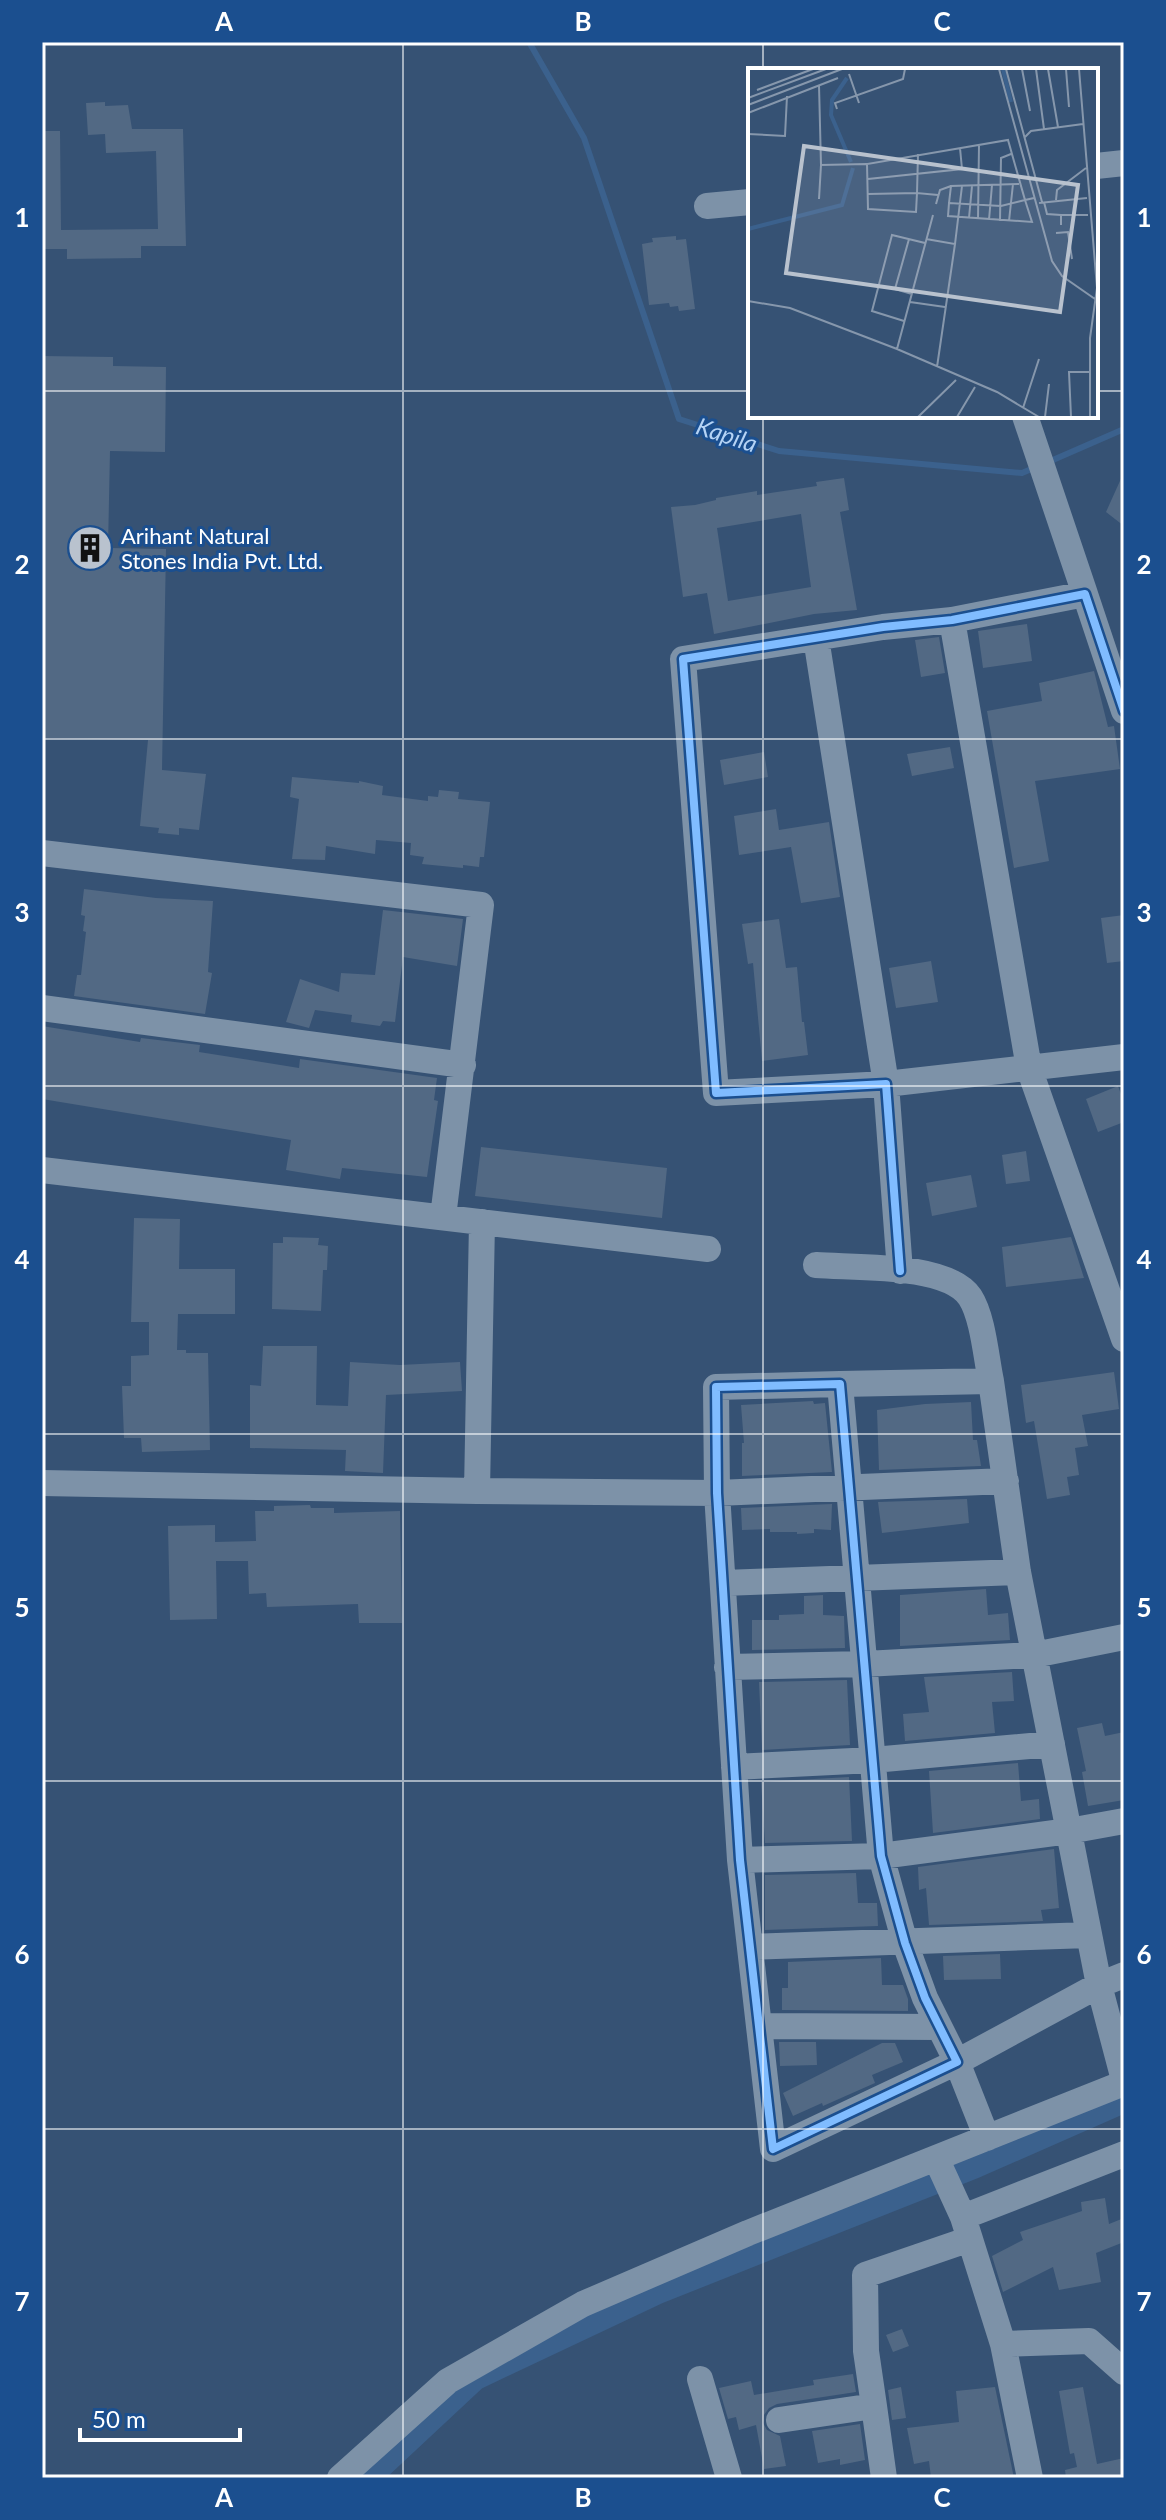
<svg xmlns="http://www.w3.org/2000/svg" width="1166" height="2520" font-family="Lato,sans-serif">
<rect width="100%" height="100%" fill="#365274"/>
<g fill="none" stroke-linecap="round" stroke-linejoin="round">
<!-- stream -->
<path stroke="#3b618d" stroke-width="6" d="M529,42L584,138L679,419L779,451L1022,473L1036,467
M1046,463L1124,429"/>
<!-- canal -->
<path stroke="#3b618d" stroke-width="22" d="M370,2478L476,2379L658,2293L976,2167L1124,2102"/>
</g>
<!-- building -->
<path fill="#526984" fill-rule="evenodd" d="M105,102V106L128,105L132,129H183L186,246H141V258L67,259V249H42V131H60L61,230L158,229L156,151L106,153L105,134L88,135L86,103Z
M676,236V240L686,239L695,309L679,311L678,306L670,307L669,303L649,305L642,244L653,242L652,238Z
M42,356L113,357V366L166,367L165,452L110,451L108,548L166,549L162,770L206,774L199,830L179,828V835L158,833L159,828L140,826L148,740L42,738Z
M1124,472V526L1106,512Z
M844,478L849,510L840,512L857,610L814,614L714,634L707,593L683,597L671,507L695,505L716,500V498L757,491V495L817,486L816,482ZM801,514L811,587L728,601L717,528Z
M1027,624L1032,661L983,668L978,631Z
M939,637L945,673L921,677L915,640Z
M1094,671L1108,727L1114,726L1120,769L1035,781L1049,861L1014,868L987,711L1042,701L1039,683Z
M950,747L954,768L912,776L907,754Z
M764,752L768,777L724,785L720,760Z
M292,777L359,783V781L383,786L382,795L428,801V796L438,797L439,790L459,792L458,799L490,802L484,857H480L479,867L463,865V868L422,864L424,857L410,855L411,843L376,840L375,854L326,846L325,860L292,859L299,799L290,797Z
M776,809L779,830L829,822L840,897L801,903L791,847L739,855L734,816Z
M84,889L156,898L213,901L208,972L212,973L205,1014L74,996L77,975H81L86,932L83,931L85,916L81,915Z
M383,910L463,919L457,966L403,957L395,1022L383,1021L380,1026L351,1022L352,1015L315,1010L309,1028L286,1022L300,979L339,992L341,973L375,975Z
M1124,915V961L1107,963L1101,918Z
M779,919L786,968L797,967L802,1022H804L808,1055L762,1061L753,963L748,964L742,924Z
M931,961L938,1002L896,1008L889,968Z
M42,1026L140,1042L141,1038L200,1045L199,1052L299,1068L300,1059L437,1078L434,1100L438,1101L427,1177L342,1168L340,1179L286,1170L291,1140L42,1099Z
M1118,1086L1124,1102V1122L1098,1132L1086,1099Z
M481,1147L667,1168L662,1218L475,1196Z
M1026,1151L1030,1181L1006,1184L1002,1155Z
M971,1175L977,1207L932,1216L926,1183Z
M134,1218L180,1219L179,1269H235V1314H178L177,1350H186V1353H208L210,1450L142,1452L141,1438H124L122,1386H131V1356L149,1355V1322H131Z
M283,1237L319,1238L318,1245L328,1246L327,1270H323L321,1311L272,1309L273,1243H283Z
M1071,1237L1084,1278L1006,1287L1002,1247Z
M263,1346H317L316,1405L348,1406L350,1362L400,1365L460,1362L462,1391L386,1395L383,1473L345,1471L346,1450L250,1448V1385L261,1386Z
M1114,1372L1119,1409L1082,1415L1088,1446L1075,1448L1079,1475L1067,1477L1070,1495L1047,1499L1034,1421L1026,1423L1021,1385Z
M813,1401L814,1404L825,1403L832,1472L742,1476V1443H744L741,1405Z
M971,1402L973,1440H977L981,1466L879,1470L877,1410L925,1404Z
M967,1499L969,1523L882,1533L878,1502Z
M832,1504L831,1530L814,1529V1533L797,1534V1532H770V1529L742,1530L741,1508Z
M310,1505L311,1508H334V1513L400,1511L402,1623H359L358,1604L267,1607L266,1593L249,1594L248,1561H216L217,1619L170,1620L168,1526L215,1525V1542L256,1541L255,1511H274V1506Z
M986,1589L988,1615L1008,1613L1010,1640L900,1646V1595Z
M823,1595V1615L844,1616L845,1648L752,1650V1620H779V1615L804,1614V1596Z
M1012,1672L1014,1701L992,1702L995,1733L905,1741L903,1714L929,1712L924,1677Z
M847,1680L850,1745L762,1750L759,1682Z
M1102,1723L1105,1736L1124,1732V1800L1088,1806L1082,1772L1086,1771L1077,1728Z
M1018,1763L1021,1801L1039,1799L1040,1819L933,1833L929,1771Z
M849,1777L852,1841L765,1843L761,1782Z
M1054,1849L1059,1908L1041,1910L1043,1921L929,1925L926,1888L919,1890L918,1867Z
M856,1873L858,1903H877L878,1926L765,1930V1875Z
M1000,1954L1001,1979L944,1980L943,1956Z
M881,1958L882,1985H903L908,1999V2011L782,2010V1988H788V1962Z
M779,2042H816L817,2065L780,2066Z
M882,2043H895L903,2062L872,2075L875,2083L823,2106L822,2103L793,2116L783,2093Z
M1105,2198L1109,2224L1124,2218V2242L1096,2253L1101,2282L1059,2290L1053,2267L1003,2292L992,2256L1023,2240L1020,2232L1082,2211L1081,2202Z
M902,2329L909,2346L893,2352L886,2335Z
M853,2374L856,2392L777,2404L769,2408L764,2415L763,2423L767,2430L780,2436L786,2466L764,2469L756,2425L739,2430L736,2417L728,2419L719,2388L751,2381L754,2395L814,2385L813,2380Z
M901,2387L906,2418L892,2420L888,2390Z
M995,2387L1014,2478H931L929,2461L914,2464L907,2428L959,2422L956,2391Z
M1083,2387L1097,2464L1124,2458V2478H1066L1065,2470L1077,2467L1074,2453L1070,2454L1059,2391Z
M860,2424L865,2460L840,2465V2459L818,2463L812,2431Z"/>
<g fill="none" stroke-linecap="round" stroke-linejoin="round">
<!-- street -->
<path stroke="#7d92a8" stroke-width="26" d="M1096,166L1124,163
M707,206L750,202
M1025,416L1085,594
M952,620L1029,1068L1124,1339
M816,638L886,1084L1124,1057
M42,853L481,905L443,1217
M42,1008L463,1065
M42,1170L708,1249
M816,1265C854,1268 947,1263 970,1297C983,1317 986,1357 991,1381
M900,1271L886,1084L716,1093L683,659L883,627L952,620L1085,594L1124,711
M840,1384L881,1856L905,1943L925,1998L957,2062L773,2149L740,1860L717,1493L716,1387Z
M840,1384L991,1381L1018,1572L1099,1985L1124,2080
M42,1483L477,1491L482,1222
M477,1491L717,1493L1006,1481
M723,1583L1018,1572
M727,1667L865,1664L1034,1655L1124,1637
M734,1767L873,1760L1052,1744
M740,1860L881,1856L1069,1831L1124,1821
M751,1947L1089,1935
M760,2026L939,2027
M987,2138L957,2062L1099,1985L1124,1975
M936,2158L963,2217L1003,2344L1030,2478
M963,2217L1124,2154
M1003,2344L1089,2341L1124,2372
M700,2379L729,2478
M874,2406L866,2351L865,2275L970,2239
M779,2420L874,2406L884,2478
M340,2478L448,2381L583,2304L748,2233L1124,2083"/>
<!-- cycleway casing -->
<g stroke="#1b4f8f" stroke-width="13">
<path id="cycleway" d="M900,1271L886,1084L716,1093L683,659L883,627L952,620L1085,594L1124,711
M840,1384L881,1856L905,1943L925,1998L957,2062L773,2149L740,1860L717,1493L716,1387Z"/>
</g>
<!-- cycleway -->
<use href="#cycleway" stroke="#80bcff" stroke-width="8"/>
</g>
<!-- grid -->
<path fill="none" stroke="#fff" stroke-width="2" stroke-opacity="0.55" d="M403,42V2478M763,42V70M42,391H750M1096,391H1124M763,416V2478M42,739H1124M42,1086H1124M42,1434H1124M42,1781H1124M42,2129H1124"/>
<!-- icons -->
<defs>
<g id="building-disc" transform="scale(2.3)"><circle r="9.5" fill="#b9c2ce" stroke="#1b4f8f"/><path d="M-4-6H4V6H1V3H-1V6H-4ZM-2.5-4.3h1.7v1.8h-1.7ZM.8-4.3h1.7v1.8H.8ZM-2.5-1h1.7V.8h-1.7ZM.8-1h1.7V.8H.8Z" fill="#111"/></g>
</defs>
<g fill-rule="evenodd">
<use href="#building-disc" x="90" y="548"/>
</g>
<g text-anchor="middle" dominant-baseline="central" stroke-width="6" stroke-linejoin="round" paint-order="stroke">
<!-- poi labels -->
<g font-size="22" fill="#fff" stroke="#1b4f8f" text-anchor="start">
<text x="121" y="535">Arihant Natural<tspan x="121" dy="25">Stones India Pvt. Ltd.</tspan></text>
</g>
<!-- water labels -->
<g font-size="24" font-style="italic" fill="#b5d3f5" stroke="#1b4f8f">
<text transform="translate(727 434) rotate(18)">Kapila</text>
</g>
</g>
<!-- overview -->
<g transform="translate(748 68)">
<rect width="350" height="350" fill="#365274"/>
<path fill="none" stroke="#3b618d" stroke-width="4" d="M255,1L263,34M99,10L84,32L83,47L103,94M0,161L94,137L105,100"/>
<path fill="none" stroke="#8697ac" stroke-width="2" d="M251,1L304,193L314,208L347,231M258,1L294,134M274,1L282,43M288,1L296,61M300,1L310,59M318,1L321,39M331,1L349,220L342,270V349M101,6L111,35M71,17L73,97L119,96M9,22L65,1M0,30L78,1M0,37L94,1M89,41L87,35L155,11L157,1M0,45L90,10M0,66L37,68L39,28M276,70L283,63L335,56M120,111L214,101L212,80M120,126L169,125L170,86M190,127L169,125L168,144L120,141L119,96L260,72L277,132L286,130M71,131L73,97M277,132L284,154L200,148L201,135L253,138ZM308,132L309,122L338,100M296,134L299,146L313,147M201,135L203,118L271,116M291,135L339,130M188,136L192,122L203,118M221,150L224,118M230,151L231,77M241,152L244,117M252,153L253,90L263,86M261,153L265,116M313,157V147H340M308,165L320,164L324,191M161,171L147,221L164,226M178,171L207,176L189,299M207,176L214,118M0,233L42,240L149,281L249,324L291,349M162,234L197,239M156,253L124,243L144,167L177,175M149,281L185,147M275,340L291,291M170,349L208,312M209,349L227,319M297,349L301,316M323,349L321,304H343"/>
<path fill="#b9c2ce" fill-opacity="0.15" stroke="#b9c2ce" stroke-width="4" d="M56,78L330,117L312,244L38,205Z"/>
<rect width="350" height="350" fill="none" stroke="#fff" stroke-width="4"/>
</g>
<!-- border -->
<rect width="1166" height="2520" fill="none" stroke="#1b4f8f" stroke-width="88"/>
<!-- scale -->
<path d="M80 2428v12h160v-12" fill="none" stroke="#ffffff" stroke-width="4"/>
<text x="92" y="2428" font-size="24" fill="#ffffff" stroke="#1b4f8f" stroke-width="6" paint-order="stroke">50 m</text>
<rect x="44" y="44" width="1078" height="2432" fill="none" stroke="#fff" stroke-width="3"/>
<g font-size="26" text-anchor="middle" font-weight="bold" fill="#fff">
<text x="224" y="31">A</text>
<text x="583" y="31">B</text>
<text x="942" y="31">C</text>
<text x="22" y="227">1</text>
<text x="1144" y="227">1</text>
<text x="22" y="574">2</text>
<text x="1144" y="574">2</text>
<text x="22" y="922">3</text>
<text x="1144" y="922">3</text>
<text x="22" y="1269">4</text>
<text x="1144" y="1269">4</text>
<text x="22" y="1617">5</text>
<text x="1144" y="1617">5</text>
<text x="22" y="1964">6</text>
<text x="1144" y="1964">6</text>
<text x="22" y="2311">7</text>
<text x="1144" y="2311">7</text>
<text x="224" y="2507">A</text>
<text x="583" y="2507">B</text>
<text x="942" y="2507">C</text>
</g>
</svg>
